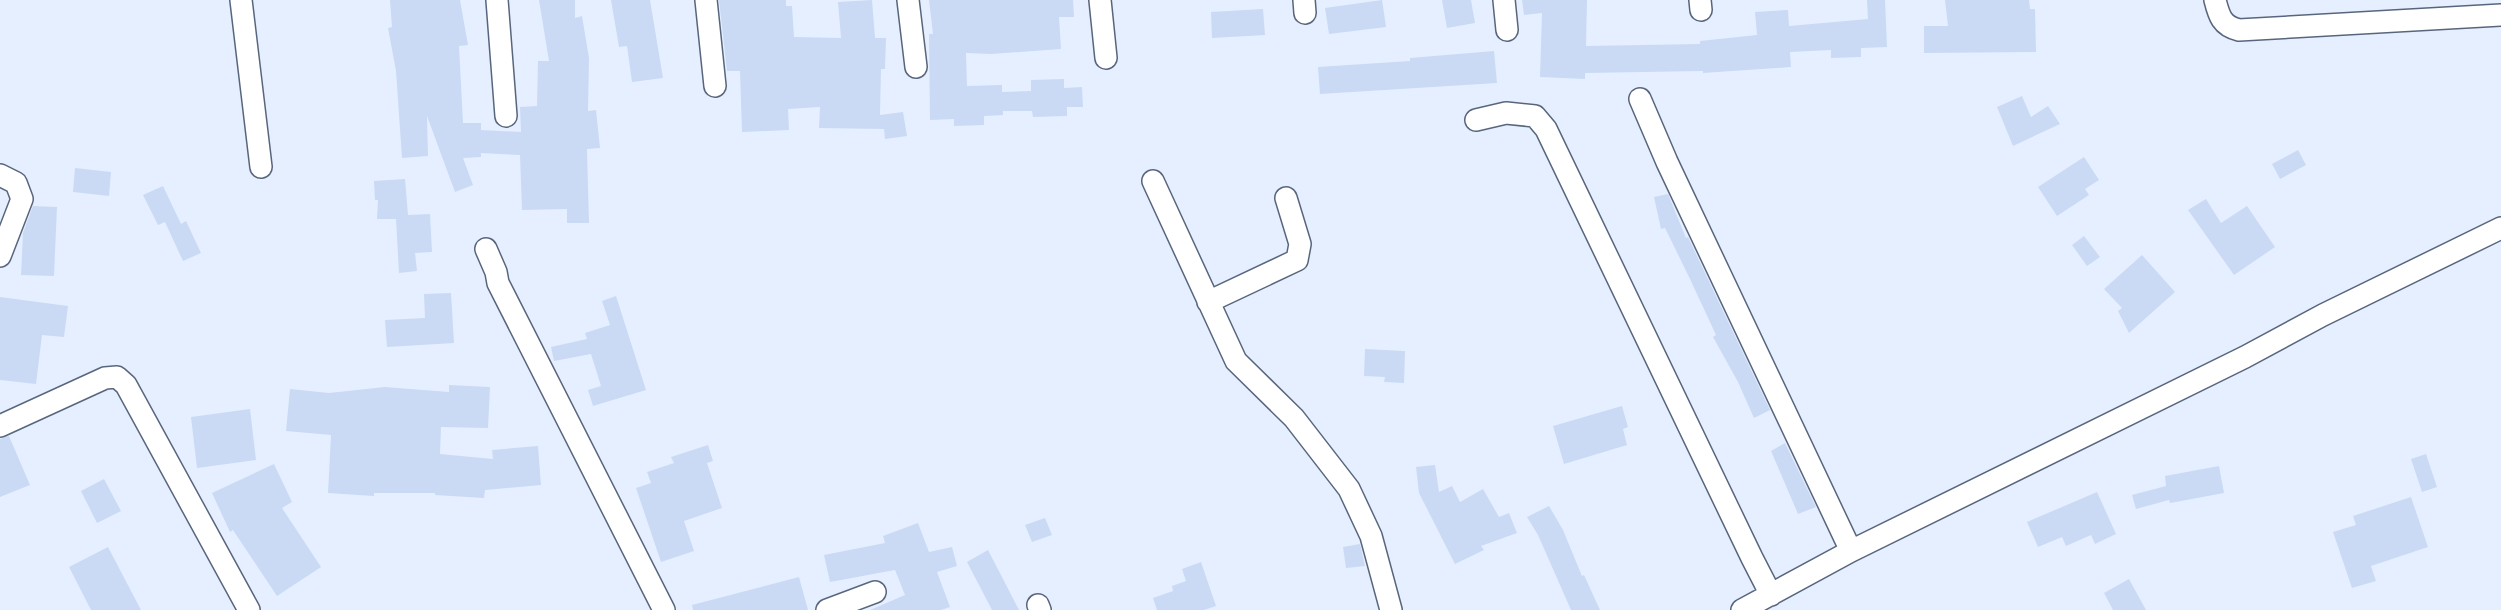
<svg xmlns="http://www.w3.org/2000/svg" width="2501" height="610" font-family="'IBM Plex Sans',sans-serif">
<rect width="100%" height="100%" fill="#e5efff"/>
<!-- building -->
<path fill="#cadaf4" d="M390,0H460L468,45L459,46L463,123H481V130L521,132L520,107L537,106L538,61H549L539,0H575V18L582,16L589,58L588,111L596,110L600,148L587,149L589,223H567V209L522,210L520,155L481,153V157L463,158L473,185L455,192L427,116L428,156L402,158L396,71L388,28L392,27Z
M611,0H650L663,78L632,82L627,46L619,47Z
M719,0H786V6H792L794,37L841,38L838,2L872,0L875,38H886L885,69H881L880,115L903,112L907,136L885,139L884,129L819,128L820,107L788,109L789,130L742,132L740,71H727Z
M929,0H1073L1074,17H1059L1061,49L991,54L966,53L967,86L1002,85V92L1031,91V80L1064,79V88L1082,87L1083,107H1067V116L1033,117L1032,111H1003V115L984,116V125L954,126V119L930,120L929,34H933Z
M1382,0L1386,27L1329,34L1325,8Z
M1442,0H1471L1475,23L1447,28Z
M1522,0H1587L1586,46L1700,44V41L1757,35L1755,12L1788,10L1789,26L1868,19L1867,0H1885L1887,47L1861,48V57L1831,58V50L1790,52L1791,67L1703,73V71L1585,73V79L1540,77L1542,13L1524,15Z
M1945,0H2029L2030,9H2035L2036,52L1924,53V26H1948Z
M1263,9L1265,35L1212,38L1211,12Z
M1494,51L1497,83L1320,94L1318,67L1410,61V58Z
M2022,96L2031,117L2048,106L2060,124L2013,146L1997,107Z
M2298,150L2306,165L2280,179L2272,164Z
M2084,157L2099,180L2085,189L2089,195L2057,216L2038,187Z
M75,168L111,172L109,196L73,192Z
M405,179L408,215L430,214L432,252L415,253L417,271L399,273L396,219H377L378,200H375L374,181Z
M163,186L181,224L186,221L201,253L183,261L165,222L158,225L143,195Z
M1668,194L1686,238L1688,237L1770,410L1754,418L1738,382L1713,337L1716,335L1690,279L1665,228L1661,229L1654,197Z
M2206,199L2221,223L2247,206L2275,247L2234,275L2188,210Z
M33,206L57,207L54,276L21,275L23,233Z
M2084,236L2100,257L2087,266L2072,245Z
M2142,255L2175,292L2129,333L2118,311L2122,308L2104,289Z
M451,293L454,343L387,347L385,320L425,318L424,294Z
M616,296L646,390L593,406L588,390L601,386L591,354L554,361L551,347L587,339L585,333L610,325L602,301Z
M0,297L68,306L64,337L42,335L36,384L0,380Z
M1365,349L1405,351L1404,383L1384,382L1385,377L1364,376Z
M449,385L490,387L488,428L441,427L440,454L493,459L492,450L538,446L541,485L485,490L484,498L435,495V493H374V496L328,493L331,435L286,431L290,389L329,393L385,387L449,392Z
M1622,406L1628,427L1623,429L1627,445L1564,464L1553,426Z
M250,409L256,460L197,468L191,417Z
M9,436L30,485L0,497V439Z
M1785,443L1816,507L1798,514L1771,451Z
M708,445L713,461L707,463L722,508L684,521L694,551L661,562L636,488L651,483L647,472L674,463L671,457Z
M2426,454L2437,487L2422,492L2411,459Z
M274,464L292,502L282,508L321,567L277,596L233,530L230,532L212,493Z
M1435,465L1439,492L1452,486L1460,502L1483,489L1499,517L1509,513L1517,533L1481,546L1484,550L1455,564L1419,493L1416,467Z
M2219,466L2224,493L2170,503L2169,500L2136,509L2132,495L2166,486L2165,476Z
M104,479L121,511L97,523L81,491Z
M2097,492L2116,534L2095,544L2091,535L2066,546L2062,537L2038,547L2027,522Z
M2411,497L2428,547L2371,566L2376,581L2352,588L2333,532L2356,525L2353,516Z
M1549,506L1563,530L1582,576L1584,575L1600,610H1571L1538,535L1527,517Z
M1045,518L1052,535L1032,542L1025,525Z
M918,523L929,552L952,547L957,566L937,572L950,607L941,610H870L905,595L895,570L830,582L824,555L885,543L883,536Z
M1360,544L1365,566L1346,568L1343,547Z
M108,547L141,610H91L69,567Z
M988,550L1019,610H992L967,562Z
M1201,562L1216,606L1204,610H1157L1153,598L1173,591L1172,586L1186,581L1182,569Z
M799,577L808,610H693L692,605Z
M2129,579L2146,610H2113L2104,593Z"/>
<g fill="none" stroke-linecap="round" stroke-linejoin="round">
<!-- minor casing -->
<g stroke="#58667d" stroke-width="24">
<path id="minor" d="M241,0L261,167
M497,0L506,116
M706,0L715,86
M908,0L916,67
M1100,0L1106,58
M1304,0L1305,13
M1504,0L1507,30
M1700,0L1701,10
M2215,0C2219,16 2222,26 2239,30L2501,15
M1640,99L1667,162L1851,551
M1476,120L1506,113L1535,116L1546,129L1752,558L1771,595
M0,175L16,183L22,199L0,256
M1153,181L1236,361L1294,418L1349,489L1371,536L1391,610
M486,249L496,272L498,283L664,610
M1208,302L1297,260L1300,244L1286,198
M0,426L105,378L117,377L126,385L249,610
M1038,605L1040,610
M827,610L875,592
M1742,610L1851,551L2245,357L2323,315L2501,228"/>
</g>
<!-- minor -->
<use href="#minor" stroke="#fff" stroke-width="21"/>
</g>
</svg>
